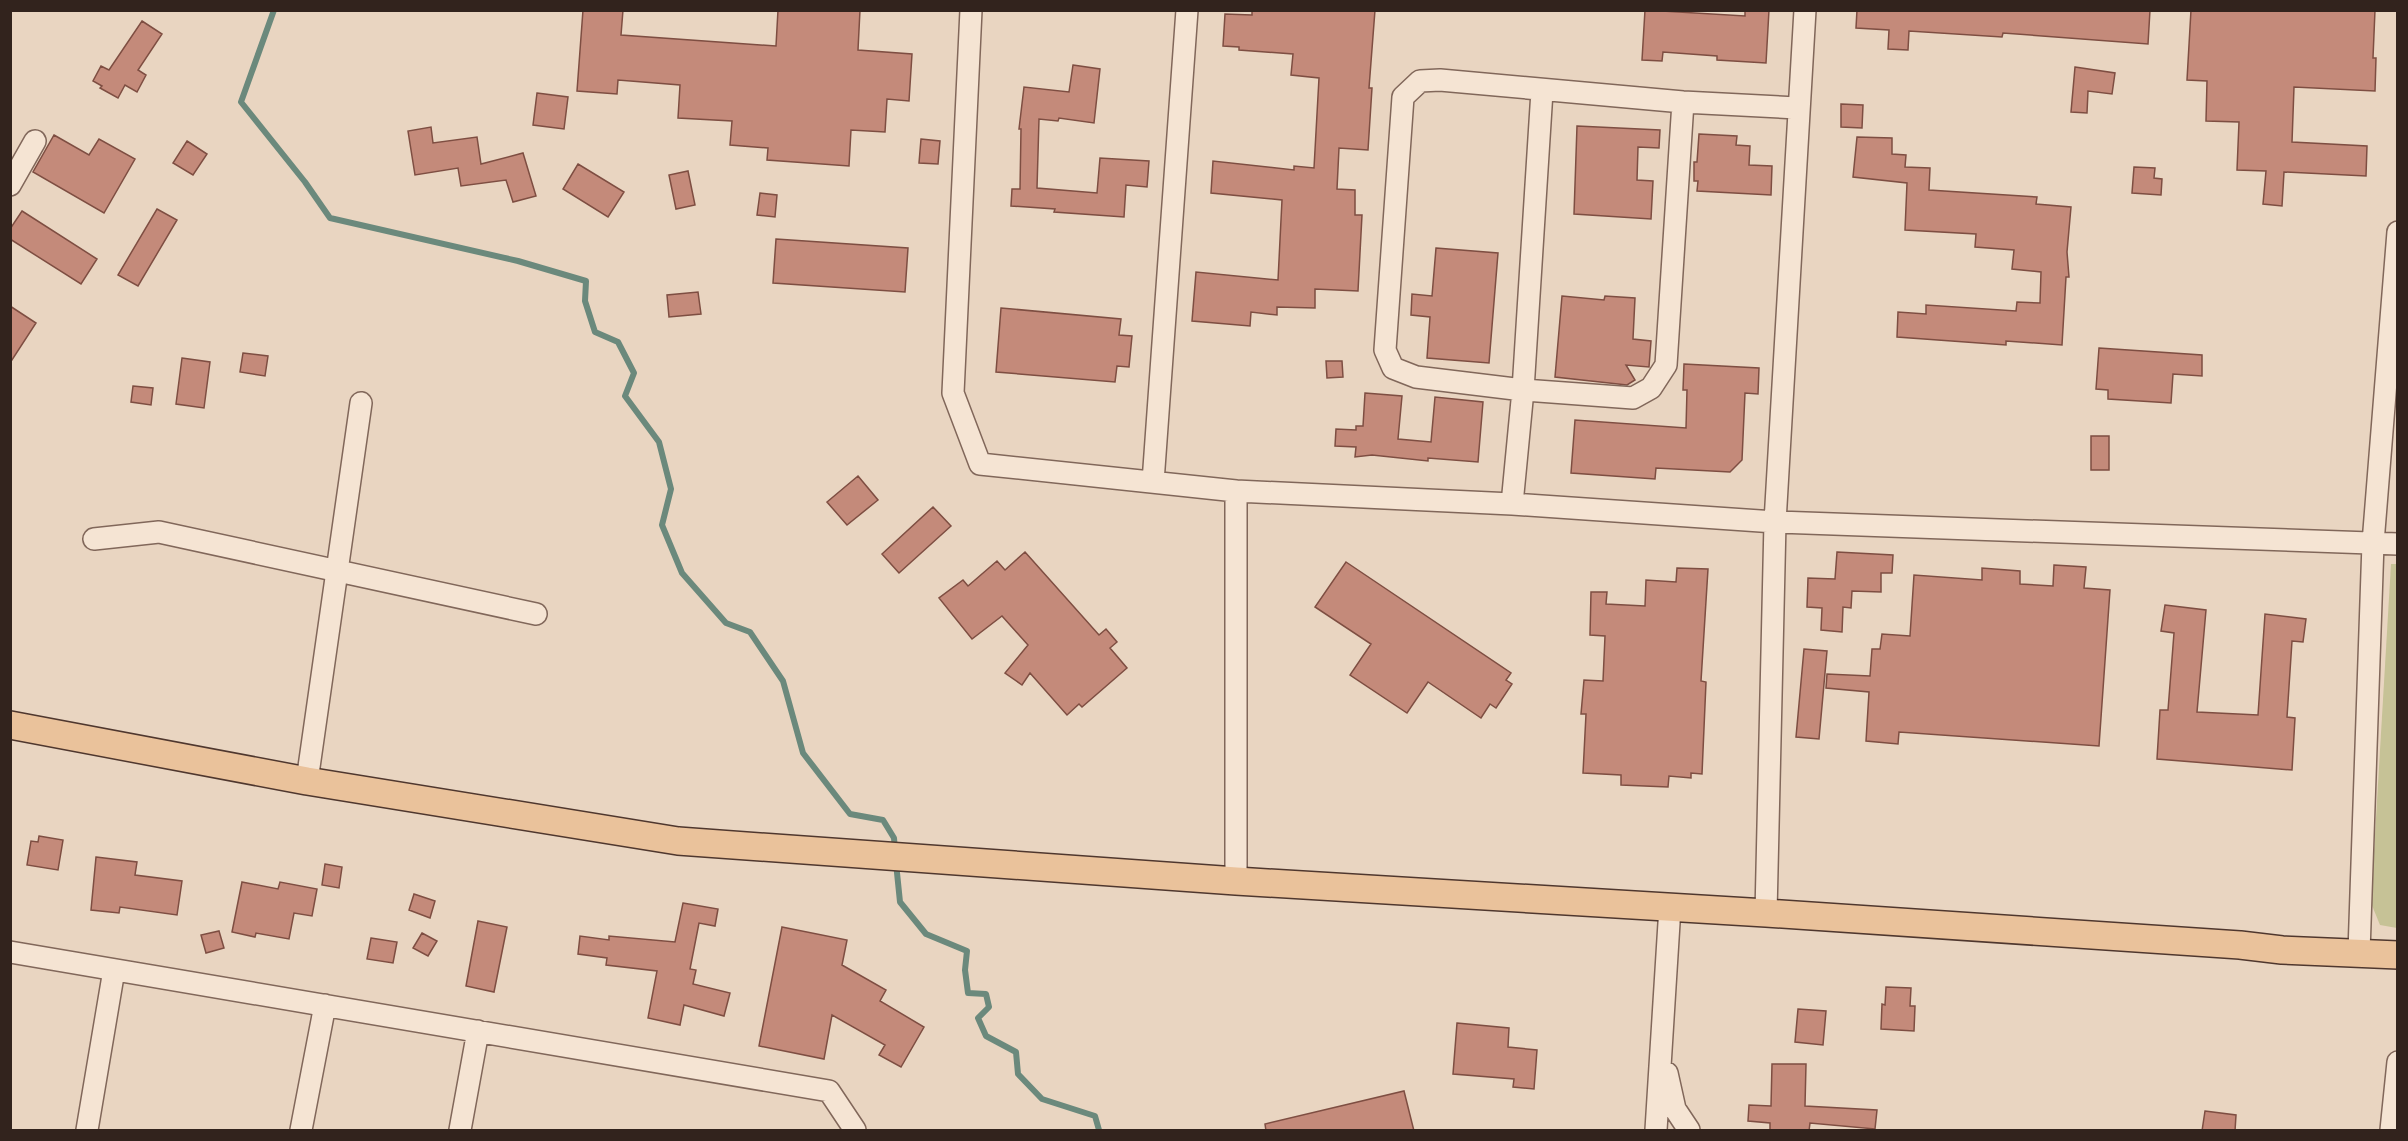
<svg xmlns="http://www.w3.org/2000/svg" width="2408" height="1141" font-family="Spectral,serif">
<rect width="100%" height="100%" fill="#e9d5c1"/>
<!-- green -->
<path fill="#c6c296" d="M2391,564H2398L2397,928L2380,925L2371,903Z"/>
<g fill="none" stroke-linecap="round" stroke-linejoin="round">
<!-- stream -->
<path stroke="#6b897c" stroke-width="6" d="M274,10L241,102L305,182L330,218L518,261L586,281L585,301L595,332L618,342L634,373L625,396L659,442L671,489L662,525L682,573L726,623L750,632L783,681L803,753L850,814L883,820L894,838L895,850
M896,863L900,902L926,934L967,951L965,970L968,993L986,994L989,1007L978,1018L986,1036L1016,1052L1018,1074L1042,1099L1095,1116L1099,1130"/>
</g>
<!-- building -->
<path fill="#c48a7a" stroke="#7e4e42" stroke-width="1.5" d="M583,10H623L621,35L776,46L778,10H860L858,50L912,54L909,101L887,99L885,132L851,130L849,166L767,160L768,148L730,145L732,121L678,118L680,85L618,80L617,94L577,91Z
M1252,10H1375L1369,88H1372L1368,150L1339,148L1337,189L1355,190V215H1362L1358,291L1315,289V308L1277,307V315L1251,312L1250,326L1192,321L1196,272L1278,280L1282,200L1211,193L1213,161L1294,170V166L1314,168L1319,78L1291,75L1293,54L1239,50V47L1223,46L1225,14L1252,15Z
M1645,10L1745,16V10H1769L1766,63L1717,60V56L1663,52L1662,61L1642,60Z
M1857,10H2150L2148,44L2003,33L2002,37L1909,31L1908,50L1888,49L1889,30L1856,28Z
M2191,10H2375L2373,58H2376L2375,91L2294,87L2292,142L2367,146L2366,176L2284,172L2282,206L2263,204L2266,171L2237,170L2239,122L2206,121L2207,81L2187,80Z
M142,21L162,34L138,70L146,75L137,92L125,85L118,98L100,88L102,86L93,81L101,66L109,70Z
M1073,65L1100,69L1094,123L1059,118L1058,121L1039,119L1037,188L1097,193L1100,158L1149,161L1147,187L1126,185L1124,217L1054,212L1055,209L1011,206L1012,189H1020L1021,129H1019L1024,87L1069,92Z
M2075,67L2115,73L2112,94L2088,91L2087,113L2071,112Z
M537,93L568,97L564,129L533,125Z
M1841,104L1863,105L1862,128L1841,127Z
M1577,126L1660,130L1659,148L1638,147L1637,180L1653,181L1651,219L1574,214Z
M431,127L433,143L477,137L481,164L523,153L536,196L513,202L506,180L461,186L458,168L415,175L408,131Z
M1699,134L1737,136L1736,145L1750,146L1749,165L1772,166L1771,195L1697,191L1698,181H1694V162H1697Z
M54,135L89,155L99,139L135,159L104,213L33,172Z
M1857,137L1892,138V154L1906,155L1905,167L1930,168L1929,190L2037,197L2036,204L2071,207L2067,252L2069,277H2066L2062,345L2006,341V345L1897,337L1898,312L1926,314V305L2016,311L2017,302L2040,303L2041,272L2012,269L2014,250L1975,247L1976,234L1905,230L1907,183L1853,177Z
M921,139L940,141L938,164L919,163Z
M187,141L207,154L193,175L173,163Z
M578,164L624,192L608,217L563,189Z
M2134,167L2155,168L2154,178L2162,179L2161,195L2132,193Z
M688,171L695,205L676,209L669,175Z
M760,193L777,195L775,217L757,215Z
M157,209L177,220L138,286L118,275Z
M22,211L97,259L81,284L10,239V229Z
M776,239L908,248L905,292L773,283Z
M1436,248L1498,253L1489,363L1427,358L1430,317L1411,315L1412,294L1432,296Z
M698,292L701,314L669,317L667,295Z
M1562,296L1604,300L1605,296L1635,298L1633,339L1651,341L1649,367L1626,365L1635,380L1627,385L1555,377Z
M10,306L36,323L10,363Z
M1001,308L1121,319L1119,335L1132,336L1129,367L1117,366L1115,382L996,372Z
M2099,348L2202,355V376L2173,374L2171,403L2108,399V390L2096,389Z
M243,353L268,356L265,376L240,372Z
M182,358L210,362L204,408L176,404Z
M1326,361H1342L1343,377L1327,378Z
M1684,364L1759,368L1758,394L1745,393L1742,460L1730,472L1656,468L1655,479L1571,473L1575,420L1686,428L1687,390H1683Z
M133,386L153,388L151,405L131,402Z
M1365,393L1402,396L1398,439L1431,442L1435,397L1483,402L1478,462L1428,458V461L1372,455L1355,457L1356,447L1335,446L1336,429L1356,430V426H1363Z
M2091,436H2109V470H2091Z
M858,476L878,500L847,525L827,502Z
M933,507L951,526L899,573L882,554Z
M1025,552L1099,635L1106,629L1117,642L1110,648L1127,668L1082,707L1079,704L1067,715L1030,673L1022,685L1005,673L1028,645L1002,616L972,639L939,598L963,580L968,586L997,561L1005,570Z
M1837,552L1893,555L1892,573H1881V592L1852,591L1851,608L1843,607L1842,632L1821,630L1822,608L1807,607L1808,578L1835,579Z
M1346,562L1511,673L1506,680L1512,684L1496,708L1490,704L1481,718L1428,682L1407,713L1350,675L1371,644L1315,607Z
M2054,565L2086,567L2084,588L2110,590L2099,746L1899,732L1898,744L1866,741L1869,692L1826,688L1827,674L1870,676L1872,649H1880L1882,634L1910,636L1914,575L1982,580V568L2020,571V584L2053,586Z
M1677,568L1708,569L1701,681L1706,682L1702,774L1691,773V778L1669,776L1668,787L1621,785V775L1583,773L1586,714H1581L1584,680L1603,681L1605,636L1590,635L1591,592H1607L1606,604L1645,606L1646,580L1676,582Z
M2165,605L2206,610L2197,712L2258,715L2265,614L2306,619L2303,642L2292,641L2287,717L2295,718L2292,770L2157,759L2160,710H2168L2174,633L2161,631Z
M1804,649L1827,651L1819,739L1796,737Z
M39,836L63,840L58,870L27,865L31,841L38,842Z
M96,857L137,862L135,875L182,881L177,915L120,907L119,913L91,910Z
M325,864L342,867L339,888L322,885Z
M242,882L278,889L280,882L317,889L312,916L294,913L289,939L256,933L255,937L232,932Z
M414,894L435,901L430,918L409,910Z
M683,903L718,909L715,926L699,923L690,969L696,970L693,984L730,993L724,1016L684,1005L680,1025L648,1018L657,971L606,965L607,958L578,954L580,936L609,940V936L675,942Z
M478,921L507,927L494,992L466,986Z
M782,927L847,940L842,965L886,990L880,1001L924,1027L901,1067L879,1055L885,1045L832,1015L824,1059L759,1046Z
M219,931L224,948L206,953L201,935Z
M422,933L437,941L428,956L413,948Z
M371,938L397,942L393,963L367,959Z
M1886,987L1911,988L1910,1006H1915L1914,1031L1881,1029L1882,1004L1885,1005Z
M1798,1009L1826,1011L1823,1045L1795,1042Z
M1457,1023L1509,1028L1508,1047L1537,1050L1534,1089L1513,1087L1514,1079L1453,1074Z
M1772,1064H1806L1805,1106L1877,1110L1875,1129L1810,1123L1809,1131H1770V1123L1748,1121L1749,1105L1771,1106Z
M1404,1091L1414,1131H1266L1265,1124Z
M2205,1111L2236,1115L2235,1131H2202Z"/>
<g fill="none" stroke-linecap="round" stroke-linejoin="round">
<!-- minor casing -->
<g stroke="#81675a" stroke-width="24">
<path id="minor" d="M971,10L953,393L980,464L1236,491V881
M1683,102L1666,365L1651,388L1633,398L1523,390L1416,377L1393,368L1385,350L1403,97L1420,81L1440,80L1683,102L1797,108
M10,185L35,141
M1153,482L1187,10
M1236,491L1512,504L1775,522L2398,544
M1512,504L1523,390L1542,91
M94,539L159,532L536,614
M307,781L361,403
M1766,913L1775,522L1805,10
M10,952L829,1091L855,1130
M2359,952L2373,543L2398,232
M1667,1073L1675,1109L1689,1130
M87,1130L114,970
M301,1130L325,1005
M460,1130L478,1031
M1656,1130L1670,907
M2391,1130L2398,1062"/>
</g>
<!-- major casing -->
<g stroke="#4f372e" stroke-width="30">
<path id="major" d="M10,725L307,781L678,841L1236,881L1766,913L2240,945L2282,950L2398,955"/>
</g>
<!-- minor -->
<use href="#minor" stroke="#f5e4d3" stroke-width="21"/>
<!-- major -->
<use href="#major" stroke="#eac29b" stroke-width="27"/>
</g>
<!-- border -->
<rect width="2408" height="1141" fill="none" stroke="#32231d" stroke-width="24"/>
</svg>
